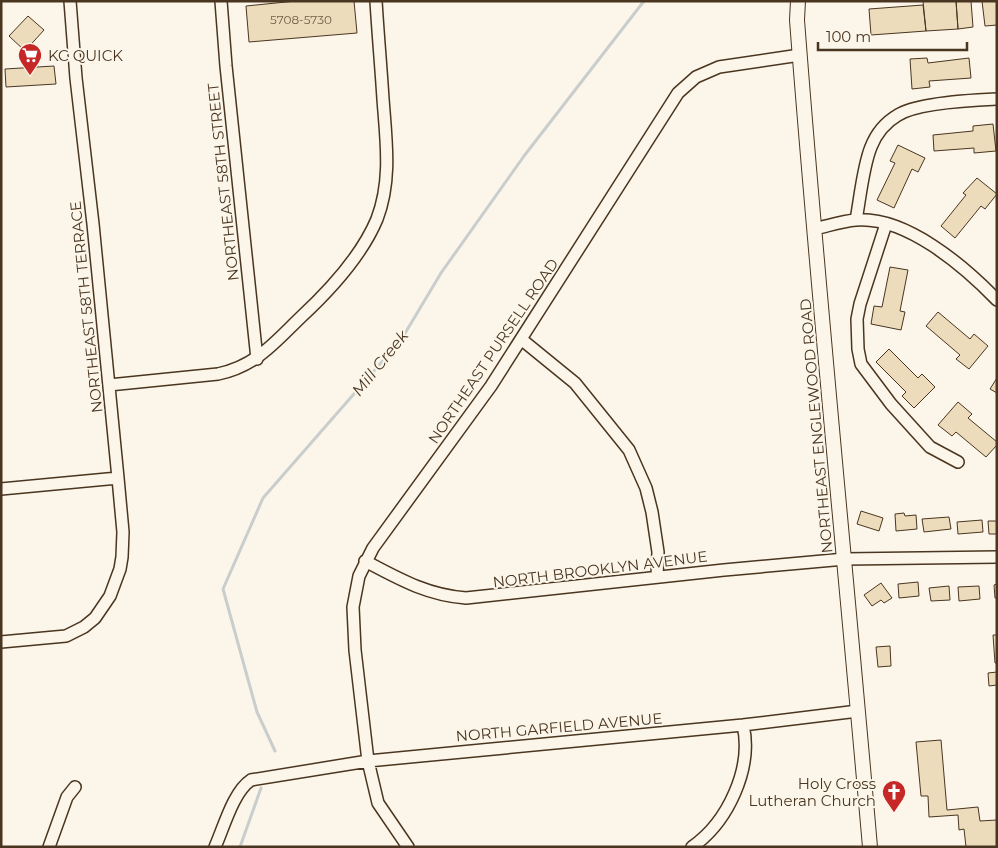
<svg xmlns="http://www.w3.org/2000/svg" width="998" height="848" font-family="Montserrat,sans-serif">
<rect width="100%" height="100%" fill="#fbf6e9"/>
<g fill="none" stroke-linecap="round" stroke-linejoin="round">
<!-- stream -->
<path stroke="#c9cecd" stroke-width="3" d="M275,751L257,712L223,589L263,498L401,340L441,273L524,156L644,1
M240,847L261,788"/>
</g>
<!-- building -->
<path fill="#ecdcbc" stroke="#4a3520" d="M296,1H354L357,33L249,42L246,6Z
M923,1H956L958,29L926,31Z
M956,1H971L973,27L958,29Z
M982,1H997V25L985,26Z
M923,5L926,31L871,35L869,9Z
M28,16L44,30L25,51L9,36Z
M927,58L928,63L969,58L971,78L929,81L930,87L912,89L910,59Z
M54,66L56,84L6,87L5,69Z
M993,124L996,151L974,153V148L934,151L933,135L973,131V126Z
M898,145L925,158L918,172L912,169L894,208L877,200L895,163L890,161Z
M977,178L997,194L985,209L981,206L955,238L941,226L966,195L963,193Z
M890,267L908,270L900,311L905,312L901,330L871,324L874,306L882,307Z
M938,312L970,339L974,334L988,346L969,369L956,359L960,355L926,326Z
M889,349L918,378L922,374L935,387L914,408L902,396L906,392L876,362Z
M997,378V393L990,389Z
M958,402L972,414L968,418L997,442V445L986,457L956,432L952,436L938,425Z
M861,511L883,518L879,531L857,524Z
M904,513L905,516L916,515L917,529L896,531L895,514Z
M949,517L951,529L924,532L922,519Z
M982,520L983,532L958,534L957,522Z
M988,521H997V534H989Z
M918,582L919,596L899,598L898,584Z
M881,583L892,598L884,603L881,600L872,606L864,595Z
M997,584V598H995L994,585Z
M949,586L950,600L931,601L929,588Z
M979,586L980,599L959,601L958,587Z
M993,635H997V663H995Z
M890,646L891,666L878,667L876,647Z
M997,672V685L989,686L988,673Z
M941,740L947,810L978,807L980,821L997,820V847H966L964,829L959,830L958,815L929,817L928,796H921L916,742Z"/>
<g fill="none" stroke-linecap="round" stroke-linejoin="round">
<!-- minor casing -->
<g stroke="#4a3520" stroke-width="14">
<path id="minor" d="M221,1L226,66L257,359
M856,220C860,199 863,166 871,147C876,134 886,122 898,115C917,103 973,100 997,99
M886,224L860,304L857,319L858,349L861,364L891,404L930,447L958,462
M814,229C828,226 842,221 856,220C906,216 964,266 997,300
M521,339L575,383L629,450L646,488L652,512L658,552L657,577
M109,385L218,374C256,366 274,343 301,317C329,291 362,255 377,219C392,180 386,140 383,99C381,67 378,34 376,1
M1,489L118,478
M365,561C399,579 427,595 466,598L724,570L845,559L997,557
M1,642L66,636L84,627L95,618L110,596L120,569L122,557L123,532L118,478L93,224L76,78L70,1
M49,847L67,797L75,787
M215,847C224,827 233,792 251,780L368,761L743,725L858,711
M408,847L378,803L368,761L355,650L353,607L359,576L373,548L491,386L678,93L696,77L719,67L800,55
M692,847C728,822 753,768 743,725"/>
</g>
<!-- major casing -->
<g stroke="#4a3520" stroke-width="16">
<path id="major" d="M798,1L797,20C818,296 846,571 870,847"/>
</g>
<!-- minor -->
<use href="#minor" stroke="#fbf6e9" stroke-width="11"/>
<!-- major -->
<use href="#major" stroke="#fbf6e9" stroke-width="14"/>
</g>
<!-- icons -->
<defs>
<g id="supermarket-pin" transform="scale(1.25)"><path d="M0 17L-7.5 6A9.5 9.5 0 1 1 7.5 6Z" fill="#c62828" stroke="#fbf6e9"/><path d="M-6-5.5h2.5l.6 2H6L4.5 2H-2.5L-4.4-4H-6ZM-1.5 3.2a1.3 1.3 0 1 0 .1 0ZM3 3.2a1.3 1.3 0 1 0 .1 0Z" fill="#fff"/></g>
<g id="church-pin" transform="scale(1.25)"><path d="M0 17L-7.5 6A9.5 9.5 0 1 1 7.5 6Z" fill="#c62828" stroke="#fbf6e9"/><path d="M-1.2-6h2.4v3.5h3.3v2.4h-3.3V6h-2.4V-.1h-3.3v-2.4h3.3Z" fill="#fff"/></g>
</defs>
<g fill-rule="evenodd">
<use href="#supermarket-pin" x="30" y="55"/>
<use href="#church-pin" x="894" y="792"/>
</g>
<g text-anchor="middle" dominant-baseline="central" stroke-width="4" stroke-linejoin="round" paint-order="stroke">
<!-- number labels -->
<g font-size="12" fill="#725f47">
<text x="301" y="19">5708-5730</text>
</g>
<!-- poi labels -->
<g font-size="15" fill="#4a3520" stroke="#fbf6e9" text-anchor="start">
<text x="48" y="55">KC QUICK</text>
<text x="876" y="783" text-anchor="end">Holy Cross<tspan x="876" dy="17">Lutheran Church</tspan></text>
</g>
<!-- street labels -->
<g font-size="15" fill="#4a3520" stroke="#fbf6e9">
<text transform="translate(223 182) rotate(-96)">NORTHEAST 58TH STREET</text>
<text transform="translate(86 307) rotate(-96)">NORTHEAST 58TH TERRACE</text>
<text transform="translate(493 351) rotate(-56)">NORTHEAST PURSELL ROAD</text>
<text transform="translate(816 426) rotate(-95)">NORTHEAST ENGLEWOOD ROAD</text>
<text transform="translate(600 569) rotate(-7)">NORTH BROOKLYN AVENUE</text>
<text transform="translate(559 727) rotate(-5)">NORTH GARFIELD AVENUE</text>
</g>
<!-- water labels -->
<g font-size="16" font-style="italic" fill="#4a3520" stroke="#fbf6e9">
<text transform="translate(380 363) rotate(-51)">Mill Creek</text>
</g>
</g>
<!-- border -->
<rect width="998" height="848" fill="none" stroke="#4a3520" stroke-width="5"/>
<!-- scale -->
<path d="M818 42v8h149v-8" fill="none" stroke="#4a3520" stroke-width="2.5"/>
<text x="826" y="42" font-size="15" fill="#4a3520" stroke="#fbf6e9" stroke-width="4" paint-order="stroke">100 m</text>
</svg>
